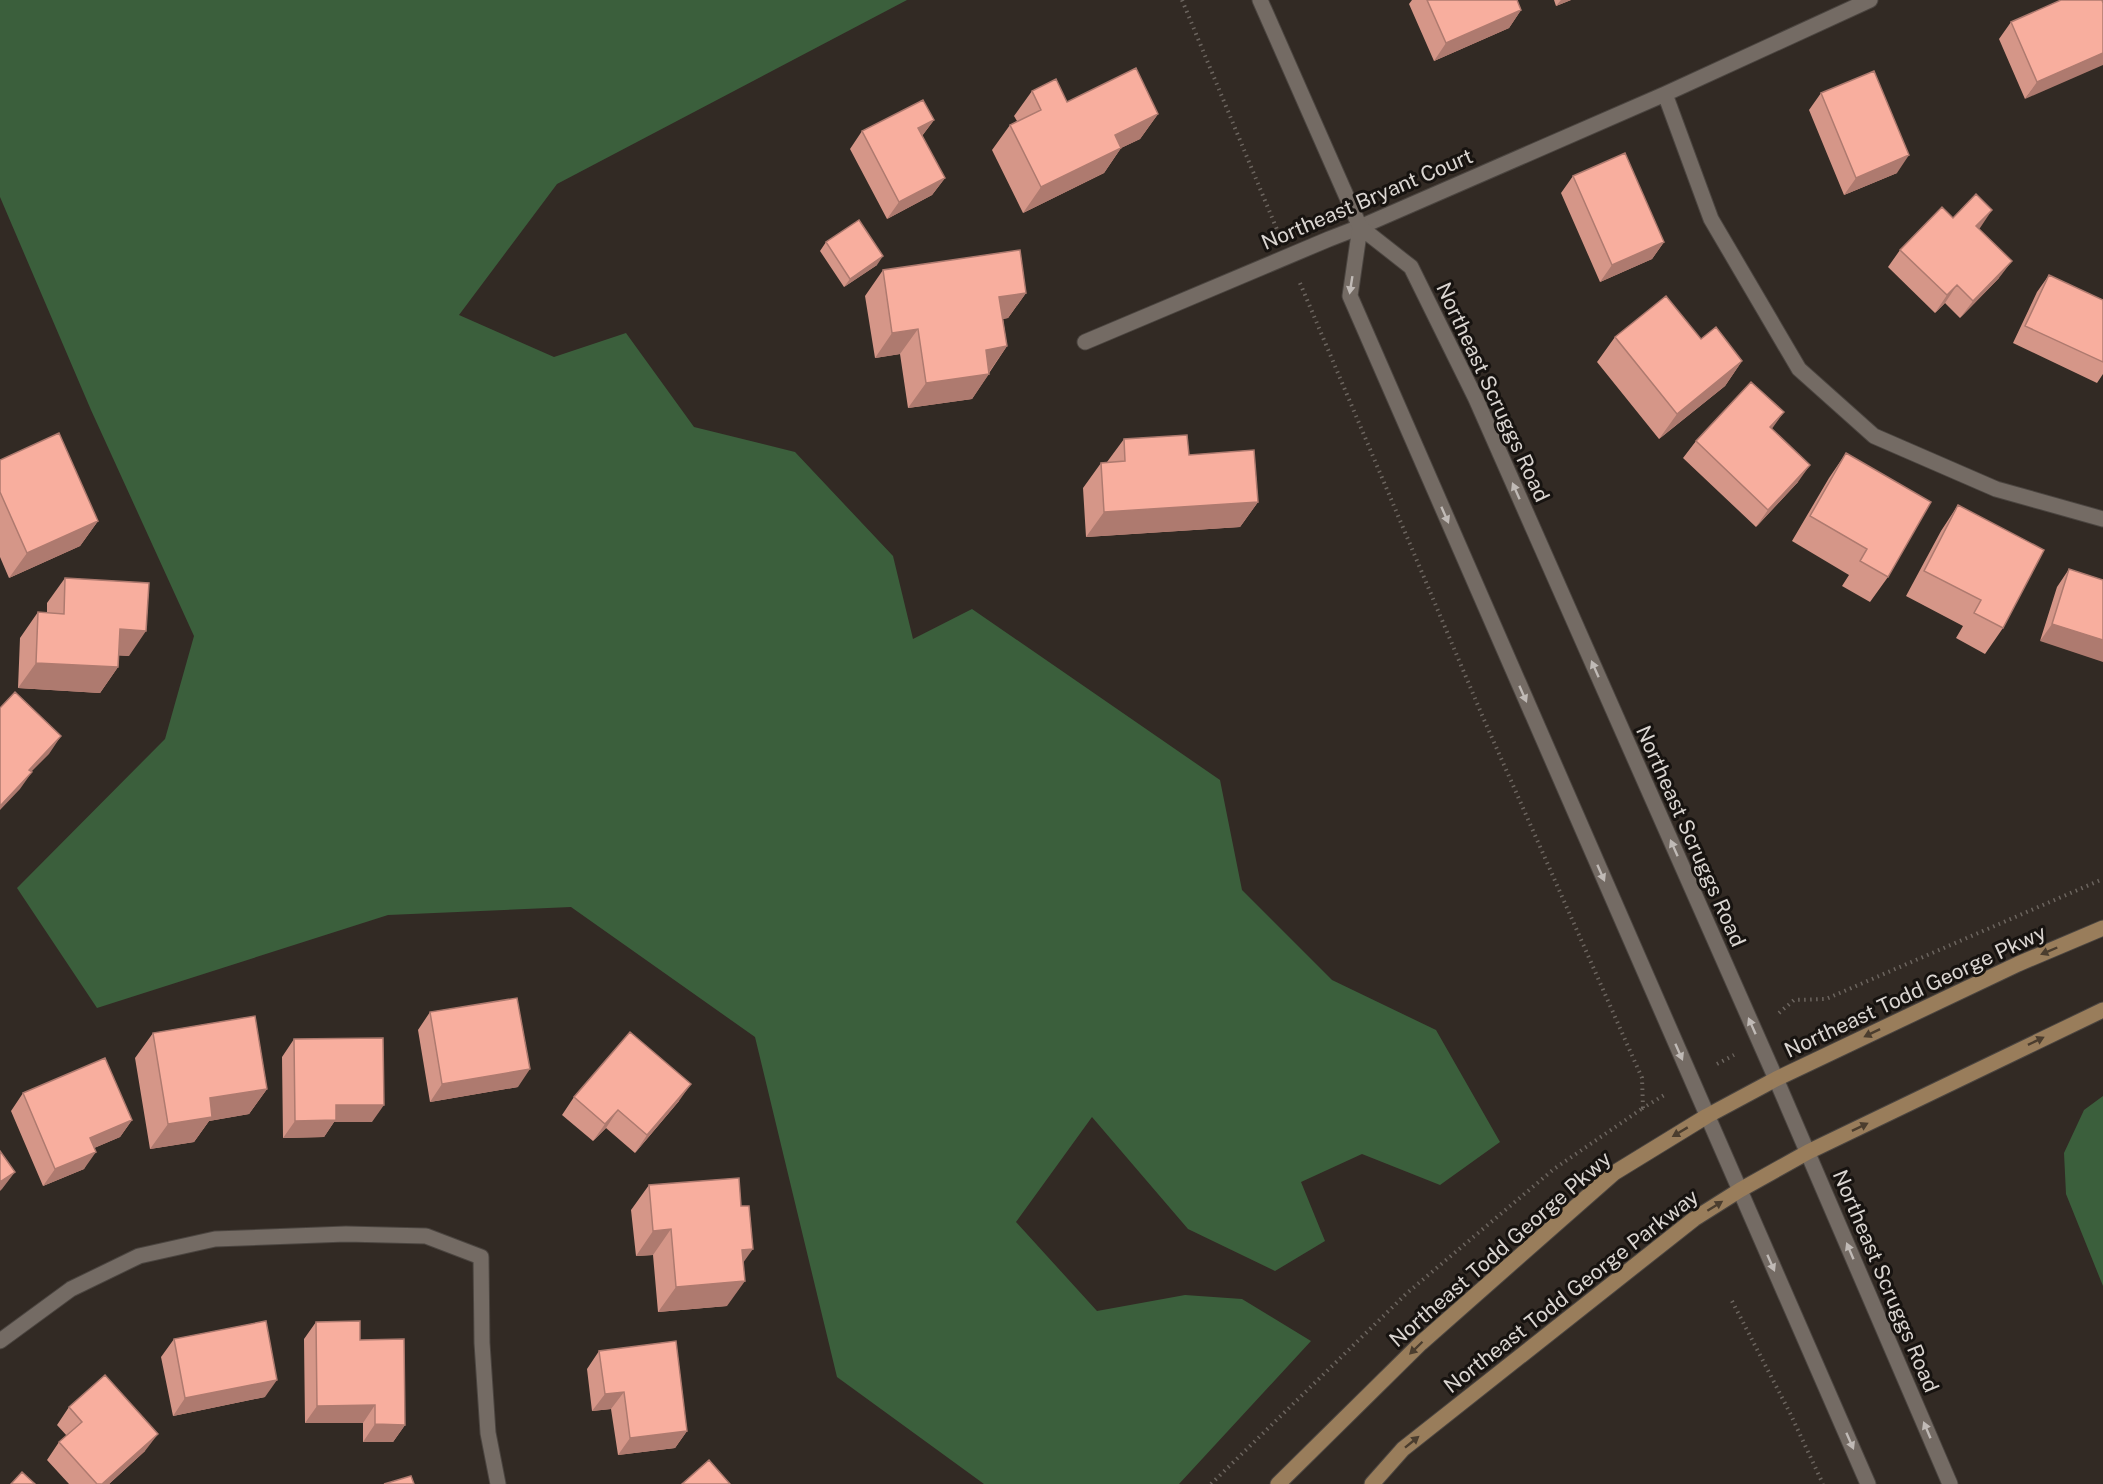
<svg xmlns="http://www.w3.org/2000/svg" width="2103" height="1484" font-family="'Public Sans',sans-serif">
<rect width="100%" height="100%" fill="#322a24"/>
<!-- green -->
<path fill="#3b5f3c" d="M0,0H907L557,184L459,315L554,357L626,333L694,427L795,452L893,556L913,639L972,609L1220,780L1242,890L1332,980L1436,1030L1500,1142L1440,1185L1362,1154L1301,1182L1325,1241L1275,1271L1188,1229L1092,1117L1016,1222L1097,1311L1185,1295L1242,1299L1311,1341L1179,1484H984L837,1377L755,1037L571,907L388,915L97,1008L17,888L165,739L194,636L91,410L0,197Z
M2103,1096V1286L2066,1194L2064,1153L2084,1110Z"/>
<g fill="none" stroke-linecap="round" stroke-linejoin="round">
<!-- minor casing -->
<g stroke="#4b4540" stroke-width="17">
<path id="minor" d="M1665,94L1711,219L1799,369L1874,436L1996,489L2103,519
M1085,342L1329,239L1360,227L1665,94L1870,0
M0,1341L71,1289L139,1256L215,1239L346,1234L426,1236L481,1257L482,1343L488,1433L498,1484"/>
</g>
<!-- tertiary casing -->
<g stroke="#4b4540" stroke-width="17">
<path id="tertiary" d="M1260,0L1360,227L1411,267L1476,399L1776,1079L1950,1484
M1360,227L1350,296L1868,1484"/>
</g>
<!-- secondary casing -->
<g stroke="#4b4540" stroke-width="17">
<path id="secondary" d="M1278,1484L1421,1343L1614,1173L1707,1116L1776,1079L2018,964L2103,928
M1372,1484L1403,1449L1694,1219L1740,1190L1808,1152L2103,1010"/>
</g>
<!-- path -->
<path stroke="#6c655f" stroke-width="4" stroke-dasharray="1.5 4.5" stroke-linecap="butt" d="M1182,0L1278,232
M1300,283L1482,715L1642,1078L1643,1108L1666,1094
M1779,1013L1794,1000L1826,999L2103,879
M1717,1064L1734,1055
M1732,1301L1790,1413L1823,1484
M1211,1484L1407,1293L1554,1169L1643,1108"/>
<!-- minor -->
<use href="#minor" stroke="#746b64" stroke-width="15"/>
<!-- tertiary -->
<use href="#tertiary" stroke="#746b64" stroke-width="15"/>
<!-- secondary -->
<use href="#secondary" stroke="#997d5b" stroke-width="15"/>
</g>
<!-- wall -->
<path fill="#d59688" d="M1412,0H1517L1521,10L1509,28L1434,61L1409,4Z
M1554,0H1571L1556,6Z
M2102,0L2025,99L1999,39L2011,22Z
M1032,91L1067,102L1158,114L1140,139L1121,148L1104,173L1023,213L992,150L1010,125L1017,121L1014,116Z
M1821,93L1897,173L1844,195L1809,110Z
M934,120L922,136L945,178L932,195L887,219L850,149L862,131Z
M1573,176L1664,242L1652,259L1600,282L1561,193Z
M1953,218L1979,229L1999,278L1960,318L1945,303L1935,313L1888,267L1900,250Z
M826,242L877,265L844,287L820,251Z
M883,270L1026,293L1008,318L1003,319L1007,346L972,399L908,408L900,354L875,358L865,296Z
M2049,275L2103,300V374L2097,383L2013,343L2037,292Z
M1615,337L1701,339L1742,361L1725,386L1659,439L1597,362Z
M1124,439L1258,502L1240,527L1086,537L1083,488L1101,463L1107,462Z
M1696,441L1798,482L1756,527L1683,458Z
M1846,453L1888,577L1870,602L1842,586L1849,575L1792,541L1829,478Z
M0,460L98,521L80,546L9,578L0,557Z
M1958,505L2003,628L1985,654L1956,638L1963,626L1906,596L1941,531Z
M2069,569L2103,580L2040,641L2057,587Z
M65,578L129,656L119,655L118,667L100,693L18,688L20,638L38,612L47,613V603Z
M430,1012L518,1087L430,1102L418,1030Z
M153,1033L267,1089L249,1114L209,1121L194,1142L150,1149L135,1058Z
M294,1039L372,1122H334L324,1137L283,1138L282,1057Z
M23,1093L132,1120L120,1137L94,1148L84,1169L43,1186L11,1111Z
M574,1097L679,1101L635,1153L606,1128L593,1141L562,1115Z
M649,1185L727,1306L658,1312L653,1255L636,1256L631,1210Z
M316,1322L360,1340L405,1425L393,1442H363V1423H305L304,1339Z
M174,1339L265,1397L173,1416L161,1357Z
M599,1351L687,1431L675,1448L618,1455L611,1409L592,1411L587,1369Z
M69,1407L145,1451L109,1484H69L47,1460L59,1442L67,1436L57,1425Z"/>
<!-- shaded-wall -->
<path fill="#ae7a6f" d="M1561,0H1571L1556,6Z
M1521,10L1509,28L1434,61L1446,43Z
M2103,53V65L2025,99L2037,82Z
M1158,114L1140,139L1121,148L1104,173L1023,213L1041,187L1115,135Z
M934,120L921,137L918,128Z
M1909,155L1897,173L1844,195L1856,178Z
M945,178L932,195L887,219L899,202Z
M1992,210L1980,228L1964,244L1976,226Z
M1664,242L1652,259L1600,282L1612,265Z
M883,256L877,265L844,287L850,279Z
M2012,261L1999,278L1960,318L1973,301Z
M1957,285L1945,303L1935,313L1947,295Z
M1026,293L1008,318L981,322L999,297Z
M918,329L900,354L875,358L892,333Z
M1007,346L989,372L986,350Z
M1742,361L1725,386L1659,439L1677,414Z
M989,374L972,399L908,408L926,383Z
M1784,412L1771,430L1770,427Z
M1810,465L1798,482L1756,527L1768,510Z
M1258,502L1240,527L1086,537L1104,512Z
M98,521L80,546L9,578L27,553Z
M2052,624L2103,640V662L2040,641Z
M120,629L146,631L129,656L102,655Z
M36,663L118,667L100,693L18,688Z
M61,736L49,754L16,787L29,770Z
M32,772L20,789L0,810V806Z
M530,1069L518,1087L430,1102L442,1084Z
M691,1084L679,1101L635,1153L647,1135Z
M267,1089L249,1114L209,1121L194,1142L150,1149L168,1124L210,1098Z
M336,1105H384L372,1122H334L324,1137L283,1138L295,1121Z
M618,1110L606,1128L593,1141L605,1124Z
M132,1120L120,1137L78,1155L90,1138Z
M96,1152L84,1169L43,1186L55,1169Z
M15,1172L2,1189L0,1191V1182Z
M671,1229L653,1255L636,1256L653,1231Z
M753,1249L735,1274L742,1250Z
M745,1281L727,1306L658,1312L676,1287Z
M277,1380L265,1397L173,1416L185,1398Z
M624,1392L611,1409L592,1411L605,1394Z
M375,1405L363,1423H305L317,1406Z
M375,1424L405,1425L393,1442H363Z
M687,1431L675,1448L618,1455L630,1438Z
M158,1434L145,1451L109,1484H102Z"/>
<!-- building -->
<path fill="#f8ae9e" stroke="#ae7a6f" stroke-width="1.5" d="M1427,0H1517L1521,10L1446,43Z
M2061,0H2102L2103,3V53L2037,82L2011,22Z
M1136,68L1158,114L1115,135L1121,148L1041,187L1010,125L1041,110L1032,91L1056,79L1067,102Z
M1874,71L1909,155L1856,178L1821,93Z
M923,100L934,120L918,128L945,178L899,202L862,131Z
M1625,153L1664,242L1612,265L1573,176Z
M1976,194L1992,210L1976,226L2012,261L1973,301L1957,285L1947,295L1900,250L1942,207L1953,218Z
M859,220L883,256L850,279L826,242Z
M1020,250L1026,293L999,297L1007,346L986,350L989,374L926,383L918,329L892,333L883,270Z
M2049,275L2103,300V362L2025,326Z
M1666,296L1701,339L1716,327L1742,361L1677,414L1615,337Z
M1751,382L1784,412L1770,427L1810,465L1768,510L1696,441Z
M59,433L98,521L27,553L0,492V460Z
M1187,435L1189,455L1254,450L1258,502L1104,512L1101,463L1125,461L1124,439Z
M1846,453L1931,502L1888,577L1860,561L1867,549L1810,516Z
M1958,505L2044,550L2003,628L1974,613L1981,600L1924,571Z
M2069,569L2103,580V640L2052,624Z
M65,578L149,583L146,631L120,629L118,667L36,663L38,612L64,614Z
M15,692L61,736L29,770L32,772L0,806V708Z
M517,998L530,1069L442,1084L430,1012Z
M255,1016L267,1089L210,1098L212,1117L168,1124L153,1033Z
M630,1032L691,1084L647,1135L618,1110L605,1124L574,1097Z
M383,1038L384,1105H336V1120L295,1121L294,1039Z
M105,1058L132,1120L90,1138L96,1152L55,1169L23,1093Z
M0,1151L15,1172L0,1182Z
M739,1178L741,1206H749L753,1249L742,1250L745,1281L676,1287L671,1229L653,1231L649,1185Z
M266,1321L277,1380L185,1398L174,1339Z
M360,1321V1340L404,1339L405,1425L375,1424V1405L317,1406L316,1322Z
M676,1341L687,1431L630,1438L624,1392L605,1394L599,1351Z
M105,1375L158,1434L102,1484H97L59,1442L82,1422L69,1407Z
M709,1460L730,1484H682Z
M22,1472L35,1484H11Z
M411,1476L414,1484H384Z"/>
<!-- one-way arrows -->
<defs><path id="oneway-solid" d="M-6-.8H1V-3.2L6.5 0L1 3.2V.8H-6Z" transform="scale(1.5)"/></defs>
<g fill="#c0bab6">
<use href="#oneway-solid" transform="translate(1351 285) rotate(99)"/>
<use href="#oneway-solid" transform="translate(1516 491) rotate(-114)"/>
<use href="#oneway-solid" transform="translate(1445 515) rotate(66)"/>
<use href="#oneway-solid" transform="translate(1595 669) rotate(-114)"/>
<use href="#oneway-solid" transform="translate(1523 694) rotate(66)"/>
<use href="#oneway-solid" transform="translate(1674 848) rotate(-114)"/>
<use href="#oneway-solid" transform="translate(1601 873) rotate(66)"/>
<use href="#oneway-solid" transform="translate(1752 1026) rotate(-114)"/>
<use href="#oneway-solid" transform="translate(1679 1052) rotate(66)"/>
<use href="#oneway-solid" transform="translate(1850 1251) rotate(-113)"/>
<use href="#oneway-solid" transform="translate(1771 1263) rotate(66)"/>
<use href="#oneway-solid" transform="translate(1927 1430) rotate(-113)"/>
<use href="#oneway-solid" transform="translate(1850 1441) rotate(66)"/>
</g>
<g fill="#4b3d2e">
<use href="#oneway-solid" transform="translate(2049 951) rotate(157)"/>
<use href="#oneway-solid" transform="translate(1872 1033) rotate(154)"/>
<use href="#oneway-solid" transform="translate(2036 1041) rotate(-26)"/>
<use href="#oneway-solid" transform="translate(1860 1127) rotate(-26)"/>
<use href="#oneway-solid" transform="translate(1680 1132) rotate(149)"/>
<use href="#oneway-solid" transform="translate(1715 1206) rotate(-32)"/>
<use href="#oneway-solid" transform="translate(1416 1348) rotate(136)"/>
<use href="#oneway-solid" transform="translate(1412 1442) rotate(-39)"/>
</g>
<g text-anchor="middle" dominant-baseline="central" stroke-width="6" stroke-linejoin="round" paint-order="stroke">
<!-- street labels -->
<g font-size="21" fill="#dad5d1" stroke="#171310">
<text transform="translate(1367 199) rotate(-23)">Northeast Bryant Court</text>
<text transform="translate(1493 392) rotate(65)">Northeast Scruggs Road</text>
<text transform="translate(1691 836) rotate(66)">Northeast Scruggs Road</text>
<text transform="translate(1915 991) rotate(-25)">Northeast Todd George Pkwy</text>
<text transform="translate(1500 1249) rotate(-41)">Northeast Todd George Pkwy</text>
<text transform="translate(1886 1281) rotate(67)">Northeast Scruggs Road</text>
<text transform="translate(1571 1291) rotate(-38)">Northeast Todd George Parkway</text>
</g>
</g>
</svg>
